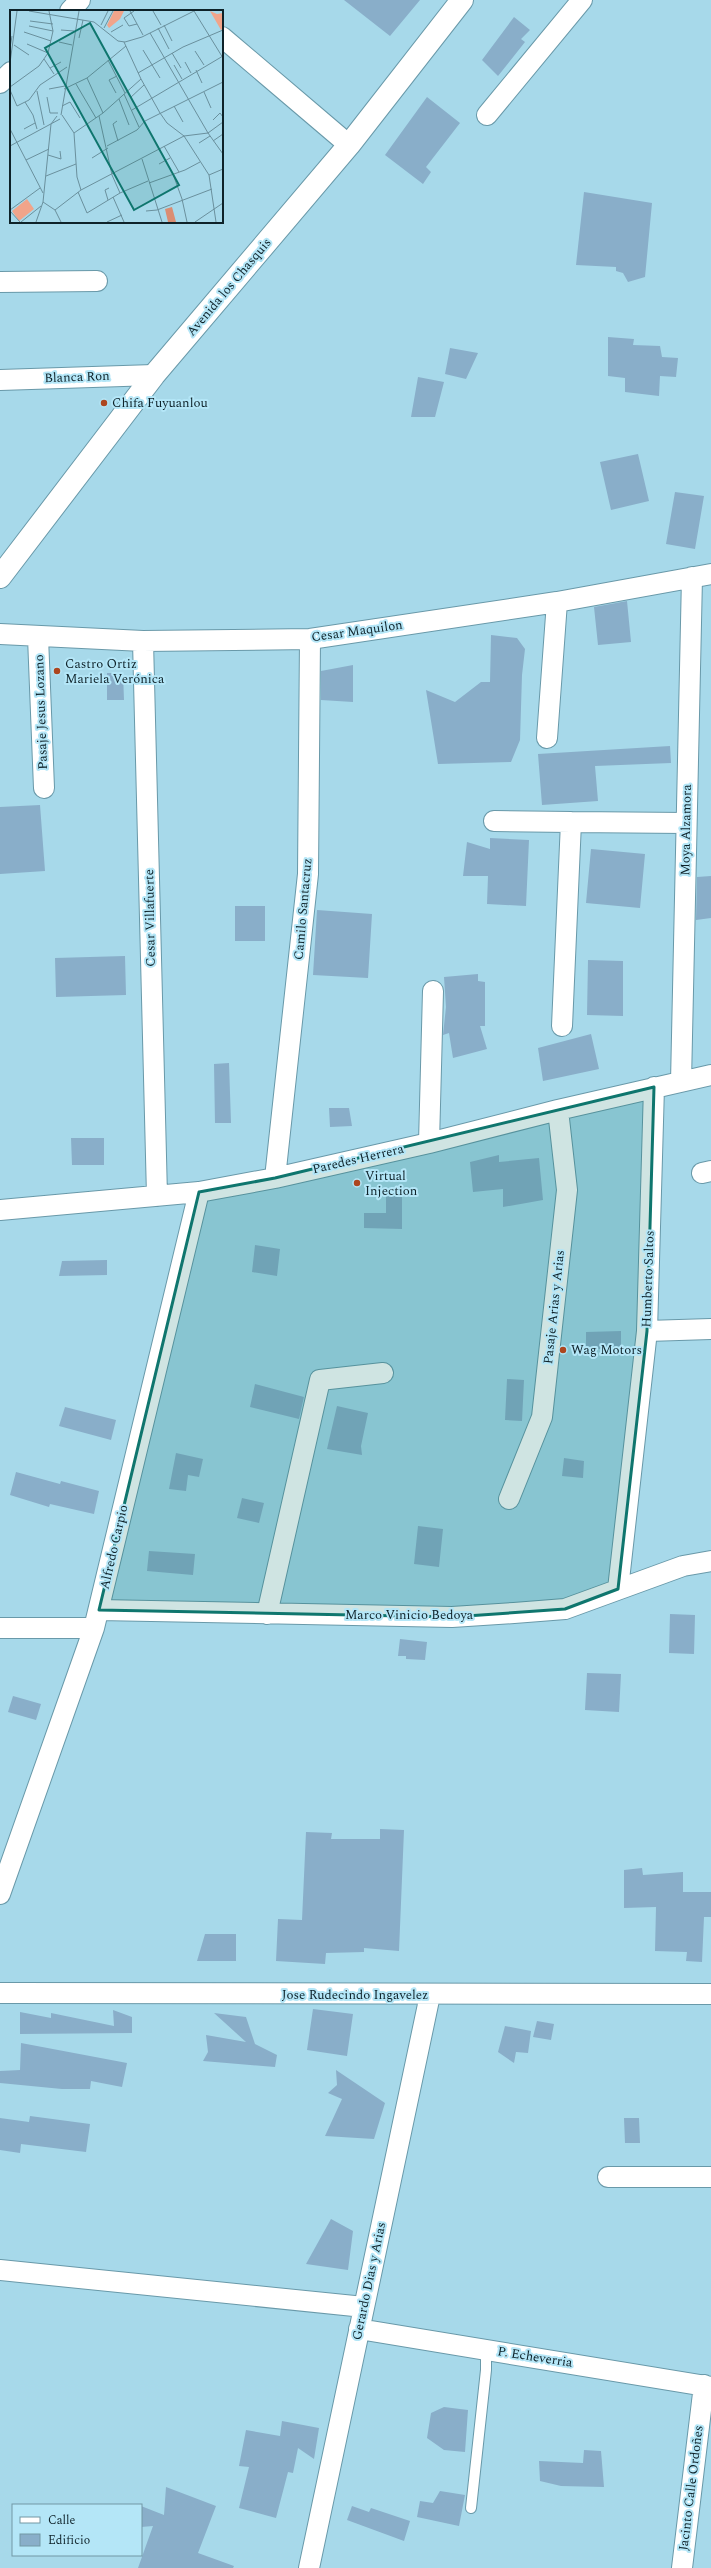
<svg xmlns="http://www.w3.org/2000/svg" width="711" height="2568" font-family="Spectral,serif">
<rect width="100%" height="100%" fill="#a7d9ea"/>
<!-- building -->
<path fill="#89aec9" d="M344,0H420L390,36Z
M514,17L530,30L521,39L525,42L498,76L482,60Z
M427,97L460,123L426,167L431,172L423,184L385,155Z
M584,192L652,203L645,277L628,282L623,273L616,271V267L576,265Z
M608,337L634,339L633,345L660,346L662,357L678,358L676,377L660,376L659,396L625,392V378L608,376Z
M450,348L478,353L466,379L445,374Z
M418,377L444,382L435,417H411Z
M638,454L649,501L611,510L600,462Z
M675,492L704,496L695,549L666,544Z
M627,601L631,642L598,645L594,607Z
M491,635L517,638L525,649L522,675L520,740L511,762L438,764L426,690L455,702L481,682H490Z
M353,665V702L321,700V671Z
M107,673H123L124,700H107Z
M670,746L671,763L595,766L598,801L542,805L538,754Z
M40,805L45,871L0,874V807Z
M490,838L529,840L526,906L487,904L488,876H463L467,842L490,849Z
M591,849L645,854L640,908L586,903Z
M711,876V918L696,920L697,877Z
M235,906H265V941H235Z
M317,910L372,914L368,978L313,975Z
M125,956L126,995L56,997L55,958Z
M588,960L623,961V1016L587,1015Z
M478,974V981L485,982V1026H480L487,1049L453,1058L449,1033L443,1035L446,1007L444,977Z
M591,1034L599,1069L543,1081L538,1048Z
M229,1063L231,1123H215L214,1064Z
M329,1108H349L352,1126L330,1127Z
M71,1138H104V1165H72Z
M499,1155V1162L539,1158L543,1200L503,1207V1189L473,1192L470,1162Z
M386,1193H402V1229L364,1228V1213H386Z
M255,1245L280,1249L277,1276L252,1272Z
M107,1260V1275L59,1276L62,1261Z
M621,1331V1349H586V1332Z
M507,1379L524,1380L522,1421L505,1420Z
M255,1384L304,1397L299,1419L250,1407Z
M337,1406L368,1413L361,1446L362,1455L327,1449Z
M65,1407L116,1420L111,1440L59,1426Z
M176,1453L203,1459L199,1477L188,1475L186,1491L169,1489Z
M564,1458L584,1461L583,1478L562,1476Z
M16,1472L60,1484L61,1481L99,1491L94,1514L50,1504L49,1507L10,1495Z
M242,1498L264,1503L259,1523L237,1518Z
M418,1526L443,1529L439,1567L414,1564Z
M149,1551L195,1554L193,1575L147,1571Z
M670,1614L695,1615L694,1654L669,1653Z
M400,1639L427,1642L425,1660L406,1659V1656H398Z
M587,1673L621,1674L619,1712L585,1710Z
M13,1696L41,1704L36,1720L8,1712Z
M380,1829L404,1830L399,1951L364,1948V1952L326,1953L325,1964L276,1961L278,1919L302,1920L306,1832L332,1833L331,1839H380Z
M642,1868L643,1875L683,1872V1892H711V1917H704L702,1962L686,1961L687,1952L655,1951L656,1907L624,1908V1870Z
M205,1934H236V1961H197Z
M313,2009L353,2014L347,2056L307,2050Z
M113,2010L132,2017V2033L20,2034V2012L51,2018V2013L114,2026Z
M214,2013L246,2017L255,2044L277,2055L275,2067L203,2061L208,2052L206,2035L246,2042Z
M537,2021L554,2024L551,2040L533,2037Z
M505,2026L531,2031L528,2053L516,2052L514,2063L498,2052Z
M21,2043L127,2063L122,2087L91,2081L90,2089H62L0,2083V2071L20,2070Z
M336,2070L385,2103L374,2139L325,2136L342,2099L328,2093L337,2085Z
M30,2116L90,2124L86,2152L21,2144L20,2153L0,2150V2118L29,2122Z
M624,2118H639L640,2143H625Z
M331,2219L353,2231L348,2270L306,2264Z
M444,2407L468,2410L465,2452L444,2450L427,2438L431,2413Z
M282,2421L319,2428L314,2459L298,2448L293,2473L288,2472L276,2518L239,2508L249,2467L239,2466L246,2430L280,2436Z
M584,2450L601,2451L604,2487L561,2486L540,2481L539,2461L583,2463Z
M166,2487L216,2506L198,2553L234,2566L233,2568H138L153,2526L141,2527V2506L164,2515Z
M440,2491L465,2495L459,2526L417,2517L420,2501L433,2503Z
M352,2506L369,2512L371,2508L410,2521L404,2541L347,2520Z"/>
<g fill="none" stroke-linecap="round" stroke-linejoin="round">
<!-- service casing -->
<g stroke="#6999a9" stroke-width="12">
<path id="service" d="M471,2508L486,2370V2349"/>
</g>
<!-- minor casing -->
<g stroke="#6999a9" stroke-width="22">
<path id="minor" d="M70,11L80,0
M222,37L349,145
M0,83L11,72
M487,115L582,0
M0,282L97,281
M0,380L154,375
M0,634L143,641L310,639L557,602L711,574
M38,637L44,788
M143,641L157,1196
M547,738L557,602
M494,821L571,822
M562,1026L571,822L686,823
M681,1082L692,577
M429,1143L433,991
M702,1173L711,1171
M275,1178L308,874L310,639
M0,1210L199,1192L275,1178L429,1143L558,1110L711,1075
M647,1331L711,1329
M509,1499L542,1417L567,1190L558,1110
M618,1589L647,1331L654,1087
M99,1610L452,1617L514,1613L565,1609L683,1566L711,1561
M267,1614L320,1380L383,1373
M0,1628H94
M0,1894L94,1628L199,1192
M0,1993L711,1994
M608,2177H711
M0,2270L364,2307
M359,2329L711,2387
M309,2568L430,1995
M682,2568L704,2385"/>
</g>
<!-- tertiary casing -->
<g stroke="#6999a9" stroke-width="24">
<path id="tertiary" d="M0,577L154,375L349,145L462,0"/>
</g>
<!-- service -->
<use href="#service" stroke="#fff" stroke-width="10"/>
<!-- minor -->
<use href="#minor" stroke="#fff" stroke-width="20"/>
<!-- tertiary -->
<use href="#tertiary" stroke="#fff" stroke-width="22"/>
</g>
<!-- marked area -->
<path fill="#0f766e" fill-opacity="0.2" stroke="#0f766e" stroke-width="3" stroke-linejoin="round" d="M654,1087L647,1331L618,1589L565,1609L452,1617L99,1610L199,1192L275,1178Z"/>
<!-- markers -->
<g fill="#ad461f" stroke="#b4e6f7" stroke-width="1.5">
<circle cx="104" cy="403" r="4"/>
<circle cx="57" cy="671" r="4"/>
<circle cx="357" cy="1183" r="4"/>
<circle cx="563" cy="1350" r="4"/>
</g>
<g text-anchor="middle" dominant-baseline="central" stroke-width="4" stroke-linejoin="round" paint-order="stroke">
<!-- street labels -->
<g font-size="13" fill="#0e2229" stroke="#b4e6f7">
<text transform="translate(229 287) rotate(-50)">Avenida los Chasquis</text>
<text transform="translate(77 377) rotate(-2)">Blanca Ron</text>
<text transform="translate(357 631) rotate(-8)">Cesar Maquilon</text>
<text transform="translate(41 712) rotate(-92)">Pasaje Jesus Lozano</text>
<text transform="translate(686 830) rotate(-89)">Moya Alzamora</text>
<text transform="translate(303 909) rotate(-85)">Camilo Santacruz</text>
<text transform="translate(150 918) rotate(-91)">Cesar Villafuerte</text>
<text transform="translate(358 1159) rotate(-13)">Paredes Herrera</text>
<text transform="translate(648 1279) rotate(-88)">Humberto Saltos</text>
<text transform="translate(554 1307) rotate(-84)">Pasaje Arias y Arias</text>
<text transform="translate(114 1547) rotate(-77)">Alfredo Carpio</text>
<text x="409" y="1615">Marco Vinicio Bedoya</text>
<text x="355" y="1995">Jose Rudecindo Ingavelez</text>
<text transform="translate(369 2281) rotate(-78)">Gerardo Dias y Arias</text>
<text transform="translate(535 2357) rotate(9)">P. Echeverria</text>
<text transform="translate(691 2488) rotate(-83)">Jacinto Calle Ordoñes</text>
</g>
<!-- poi labels -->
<g font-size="13" fill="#0e2229" stroke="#b4e6f7" text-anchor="start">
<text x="112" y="403">Chifa Fuyuanlou</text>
<text x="65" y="664">Castro Ortiz<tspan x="65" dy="15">Mariela Verónica</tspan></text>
<text x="365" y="1176">Virtual<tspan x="365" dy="15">Injection</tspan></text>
<text x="571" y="1350">Wag Motors</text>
</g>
</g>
<!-- overview -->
<g transform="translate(10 10)">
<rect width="213" height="213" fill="#a7d9ea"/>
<path d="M104,1H114L110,9L99,18L97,15ZM200,1L207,4L213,3V19L211,20ZM17,189L24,199L9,211L2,201Z" fill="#f1a48a"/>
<path d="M162,197L166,212H158L155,199Z" fill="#da8d72"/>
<path fill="none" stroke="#6a909d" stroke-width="1" d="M19,1L84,12L108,31L115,32L132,27L184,1M120,1L133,25M124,1L114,8L119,16L127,14M143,1L151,15M184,1L213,48M20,11L43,14M91,15L98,1M154,15L162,31M19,16L43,21M94,18L103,1M148,18L159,39M51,20L64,21M14,22L41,31M101,22L113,15M140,23L198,123L213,144M69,28L73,10M49,32L62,35M114,32L131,69L150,103L157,113L174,126L199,165L206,212M17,34L38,43M4,35L19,45M0,38L2,26M133,40L150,68M185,41L194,55M162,43L171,58M34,49L44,64M98,50L115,83M175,52L181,63M0,53L7,1M164,55L172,69M40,58L51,52M186,60L192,73M128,63L173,37L213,20M77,68L93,103M66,74L86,108M0,77L29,56L38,43L43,21L39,1M39,79L55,76M54,79L77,68L116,36M0,80L7,96L19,90L30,75L57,57M27,81L34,115M194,82L201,98M106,83L99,70L107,66M114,84L129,117M37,87L40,103H48M120,88L134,75M109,89L119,115M15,92L23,105L27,119M52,96L60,92L70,108M164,96L173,112M122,100L213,46M51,105L69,1M52,105L64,123L67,167L71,180M89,106L102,165L110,183M203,110L210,103L213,107M107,111L103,114L108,131M0,119L33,183M14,119L25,113M64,123L93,103L131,69M203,131L213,124M189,133L200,126M0,136L50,109M97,136L127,120L135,111L213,72M154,136L169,162M38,145L51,149L50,141M82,148L98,138M132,149L152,212M16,150L39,139M149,154L160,148M163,164L172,189L177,212M199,165L213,159M36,166L66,154M139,173L175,160L190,152M68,182L77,203L110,183L138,171M103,187L114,212M98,190L95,180L99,178M33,192L45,200L51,212M0,200L30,178M45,200L71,180L174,126L198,123L213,112M0,201L10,212M136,201L147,200L202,179M11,212L31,196M26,212L33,192L41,114L47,106M97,212L112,205M185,212L213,193"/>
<path fill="#0f766e" fill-opacity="0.15" stroke="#0f766e" stroke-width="2" d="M80,13L169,175L124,200L35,38Z"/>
<rect width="213" height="213" fill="none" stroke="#0e2229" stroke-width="2"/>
</g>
<!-- legend -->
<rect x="12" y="2504" width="130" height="52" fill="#b4e6f7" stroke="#7298a5"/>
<rect x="20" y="2517" width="20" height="6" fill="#ffffff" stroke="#7298a5"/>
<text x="48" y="2524" font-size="12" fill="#0e2229">Calle</text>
<rect x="20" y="2534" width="20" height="12" fill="#89aec9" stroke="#7298a5"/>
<text x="48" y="2544" font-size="12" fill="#0e2229">Edificio</text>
</svg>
